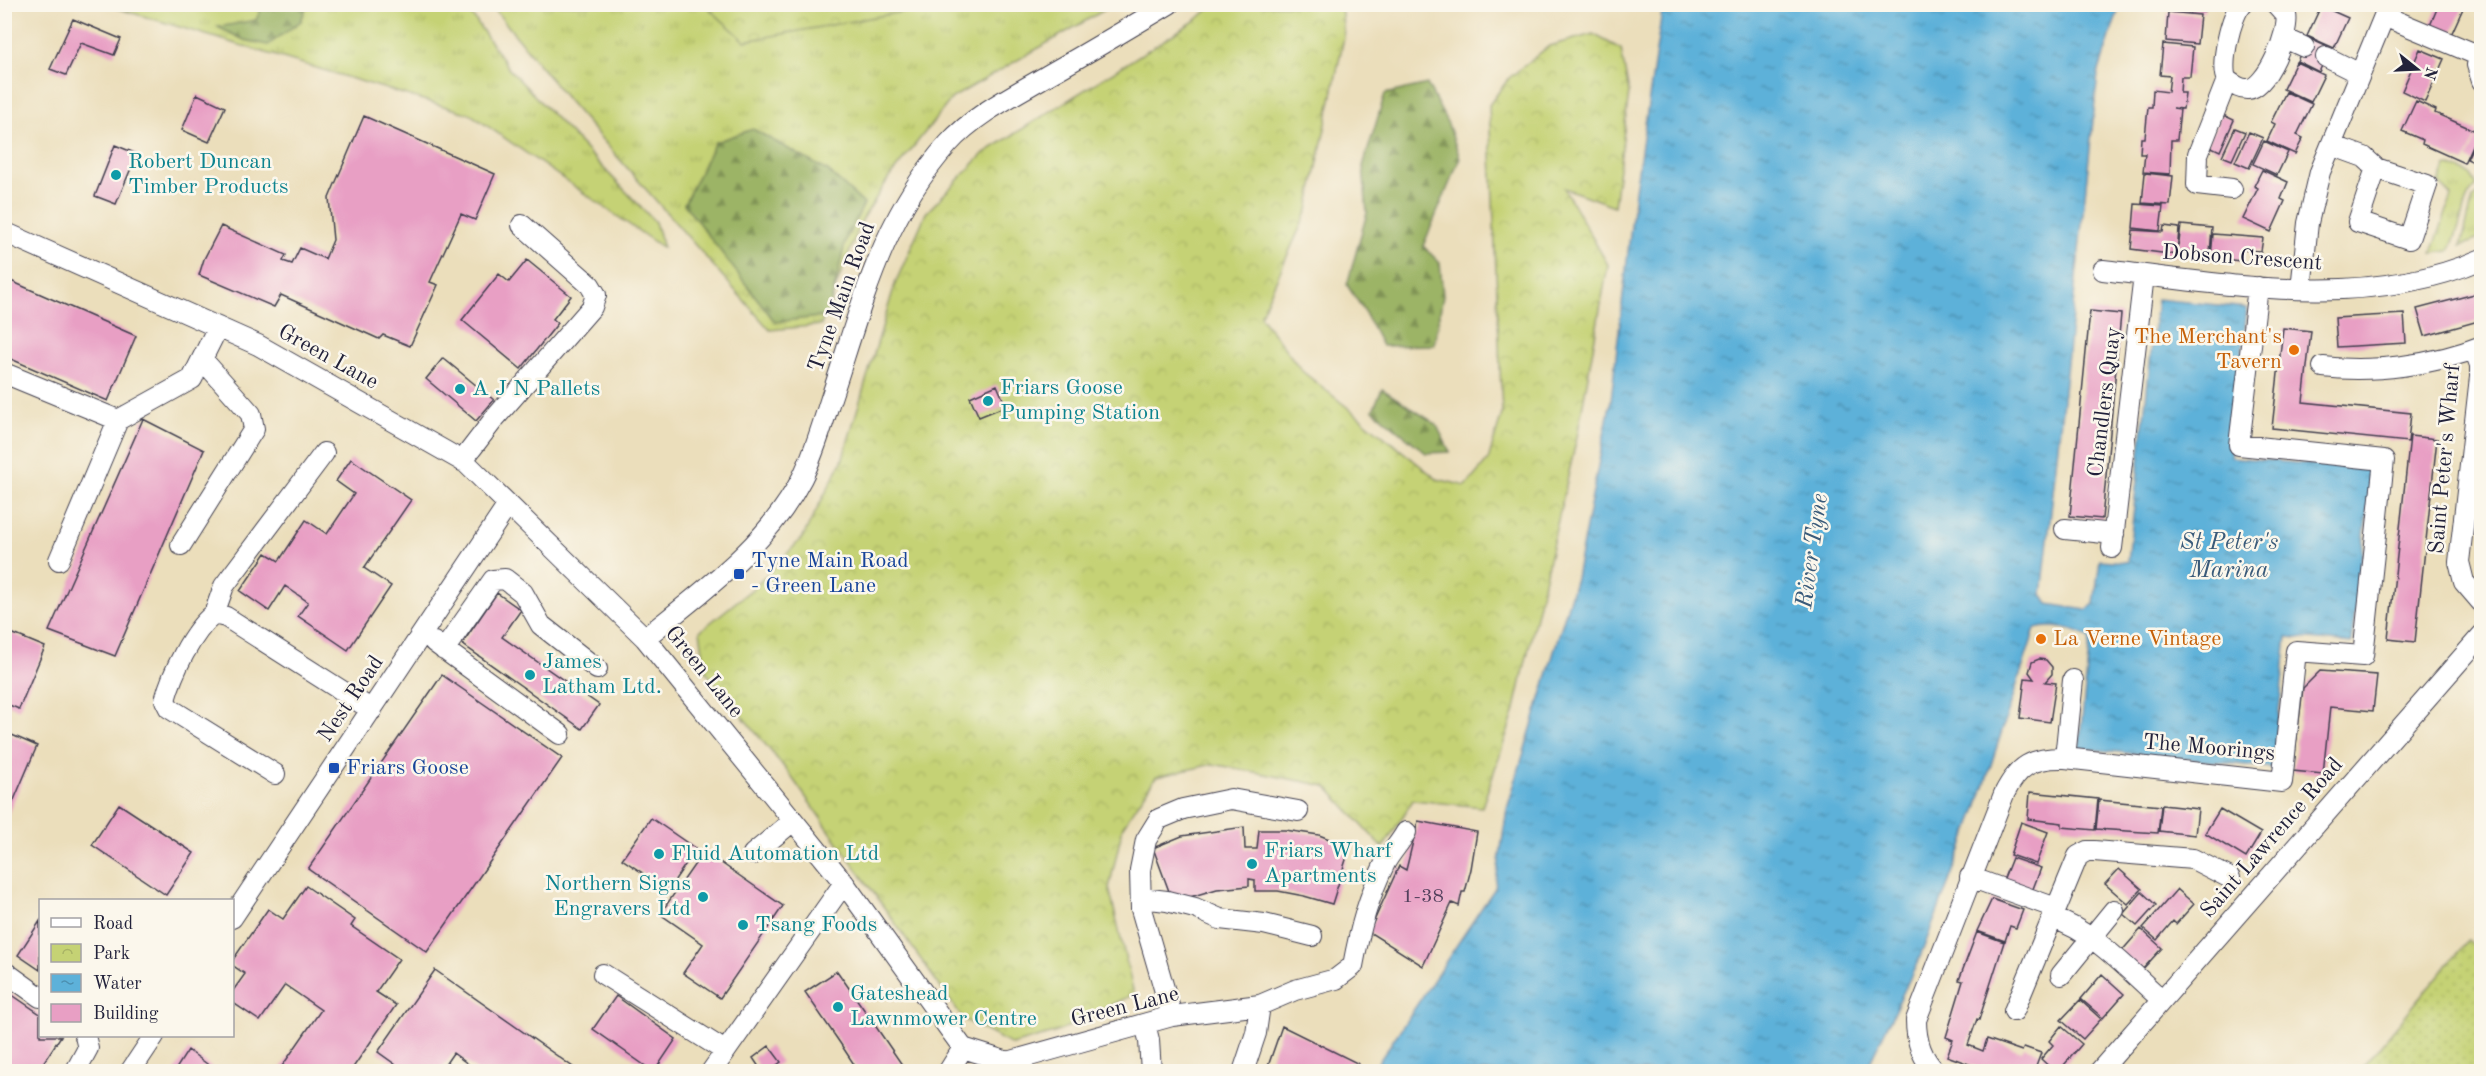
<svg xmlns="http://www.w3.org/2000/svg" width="2486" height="1076" font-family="'Old Standard TT',serif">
<defs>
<pattern id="grass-tufts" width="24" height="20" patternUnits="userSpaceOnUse" patternTransform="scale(1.5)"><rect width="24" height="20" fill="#c5d274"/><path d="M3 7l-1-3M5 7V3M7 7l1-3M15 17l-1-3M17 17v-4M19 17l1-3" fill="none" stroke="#a9b465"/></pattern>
<pattern id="forest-firs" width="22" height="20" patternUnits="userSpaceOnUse" patternTransform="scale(1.5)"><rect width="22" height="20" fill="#9cb466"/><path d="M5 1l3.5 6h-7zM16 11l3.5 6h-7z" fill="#7f9255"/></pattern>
<pattern id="park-crowns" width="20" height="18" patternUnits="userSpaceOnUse" patternTransform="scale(1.5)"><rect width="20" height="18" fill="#c5d274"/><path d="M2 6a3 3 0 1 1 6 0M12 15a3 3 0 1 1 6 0" fill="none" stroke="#a9b465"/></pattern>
<pattern id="garden-dots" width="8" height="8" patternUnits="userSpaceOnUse" patternTransform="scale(1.5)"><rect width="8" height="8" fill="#c5d274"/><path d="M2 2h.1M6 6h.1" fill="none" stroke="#a9b465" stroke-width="1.8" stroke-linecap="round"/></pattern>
<pattern id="water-ripples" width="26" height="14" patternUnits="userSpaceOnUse" patternTransform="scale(1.5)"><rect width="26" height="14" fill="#5db1d9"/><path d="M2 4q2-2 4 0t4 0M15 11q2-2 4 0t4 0" fill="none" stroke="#4c90b1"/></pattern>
</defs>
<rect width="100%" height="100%" fill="#fbf7ec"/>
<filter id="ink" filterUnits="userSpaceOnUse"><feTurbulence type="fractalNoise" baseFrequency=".0167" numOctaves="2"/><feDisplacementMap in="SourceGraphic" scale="12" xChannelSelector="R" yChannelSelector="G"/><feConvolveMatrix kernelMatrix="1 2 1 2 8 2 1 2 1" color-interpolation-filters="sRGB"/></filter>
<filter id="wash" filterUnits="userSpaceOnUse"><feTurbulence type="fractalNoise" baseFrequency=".008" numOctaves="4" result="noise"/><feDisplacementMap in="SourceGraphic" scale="24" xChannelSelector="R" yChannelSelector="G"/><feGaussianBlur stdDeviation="1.35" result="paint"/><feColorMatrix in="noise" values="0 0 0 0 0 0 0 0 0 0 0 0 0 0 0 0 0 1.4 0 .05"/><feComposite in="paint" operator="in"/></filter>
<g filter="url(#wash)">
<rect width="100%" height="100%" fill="#ebdebb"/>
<!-- grass -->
<path fill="url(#grass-tufts)" stroke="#747a58" stroke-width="1.5" d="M106,5H465L509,69L655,222L663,248L470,114Z
M491,5H1113L952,98L888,179L862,220L821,325L770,330L570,103Z
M2449,166L2470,174L2477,186C2462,199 2465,212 2458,229C2456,236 2452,244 2449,251L2432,253L2452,196L2439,184L2445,167Z
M2481,192V238L2461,246L2473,199Z"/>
<!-- forest -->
<path fill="url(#forest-firs)" stroke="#5f6b50" stroke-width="1.5" d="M263,5H307L301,21L268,45L244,40L218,27L256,20Z
M1427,84L1448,124L1460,158L1423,246L1440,263L1443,296L1434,345L1382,346L1363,309L1347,285L1367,213L1363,166L1385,94Z
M753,129L828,171L864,204L846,239L828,316L775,322L684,204L715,142Z
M1382,389L1436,424L1450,452L1426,453L1373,410Z"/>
<!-- park -->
<path fill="url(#park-crowns)" stroke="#747a58" stroke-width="1.5" d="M705,5H939L745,41Z
M1213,5H1341L1344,37L1308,210L1260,316L1302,371L1437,479L1466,486L1488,460L1502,414L1489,105L1509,78L1549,46L1593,34L1621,49L1629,93L1614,206L1564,188L1608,265L1577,437L1514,713L1482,807L1413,800L1383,848L1326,786L1213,764L1156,777L1123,826L1109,888L1134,994L1057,1032L1012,1045L963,1019L788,772L706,672L700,631L756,586L802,538L842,461L895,284L926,213L984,153L1196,20Z"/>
<!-- garden -->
<path fill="url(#garden-dots)" stroke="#747a58" stroke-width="1.5" d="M2468,940L2481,951V1071H2359Z"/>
<!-- water -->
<path fill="url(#water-ripples)" stroke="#406a8a" stroke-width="1.5" d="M1663,5H2120L2098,74L2042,595L2048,604L2086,610L2094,604L2100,560L2128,562L2157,299L2247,308L2231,457L2372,470L2351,643L2287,637L2273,768L2079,748L2090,639C2078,629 2050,624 2035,629L1976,811L1921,955L1866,1071L1372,1072L1495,888L1507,809L1576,578L1611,400L1635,191Z"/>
<g id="blocks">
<!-- building -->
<path fill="#e89fc4" d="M2174,4H2205L2204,12L2173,10Z
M2439,4H2465L2450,37L2429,28Z
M2321,6L2348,18L2334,48L2307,36Z
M2168,12L2200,15L2197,44L2166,41Z
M73,19L121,39L114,55L81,43L66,75L50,69Z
M2308,38L2330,48L2319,72L2297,61Z
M2163,44L2193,47L2190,77H2181L2180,93H2185L2183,109L2173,108L2180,109L2177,140H2171L2170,174L2143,172L2145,154H2140L2141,138H2145L2148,107H2152L2153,90L2168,92L2170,76L2160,75Z
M2420,49L2444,59L2425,102L2402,91Z
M2296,62L2324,75L2311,102L2283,89Z
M2286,92L2312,104L2297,135L2303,138L2295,154L2267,141L2275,124L2271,122Z
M197,94L225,107L209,142L182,130Z
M2416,101L2436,110L2435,113L2478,132L2464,163L2422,144L2423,140L2402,131Z
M2221,114L2234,120L2220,151L2207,145Z
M364,116L495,174L475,220L461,214L430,282L438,285L410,346L383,335L379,339L281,295L274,307L199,275L204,259L221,226L286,255L283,261L292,264L300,248L325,259L333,240L329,198Z
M2482,127V166L2467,159Z
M2235,128L2245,132L2232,160L2222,156Z
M2249,132L2263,138L2249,168L2235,162Z
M2264,141L2288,152L2277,175L2253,164Z
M115,145L137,154L116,204L95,196Z
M2262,170L2288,182L2281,199L2285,201L2271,232L2243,219L2258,188L2254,186Z
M2145,173L2173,176L2170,205L2142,203Z
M2135,204L2163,206L2160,231L2133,228Z
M2181,225L2212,228L2210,253L2178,251Z
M2164,226L2179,228L2177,255L2131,249L2133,230L2163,232Z
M2213,234L2263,238L2261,251L2242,250L2241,261L2211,258Z
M527,260L571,296L553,319L558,323L521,369L462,320L499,274L509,282Z
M4,278L136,336L108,401L4,356Z
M2482,292V320L2425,336L2417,309Z
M2090,311L2121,314L2102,519L2070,516Z
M2404,314L2406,343L2337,347L2335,318Z
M2283,328L2311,331L2303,402L2411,413L2408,442L2272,428Z
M443,358L494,400L476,421L426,379Z
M997,385L1006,406L979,417L970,397Z
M143,419L204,450L115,656L49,631Z
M2410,436L2437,439L2415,642L2388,639Z
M351,459L411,500L364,568L391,586L348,650L298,616L308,602L285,586L269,611L240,591L266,553L279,561L306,520L327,534L354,494L336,481Z
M497,593L521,610L502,637L599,705L582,729L462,644Z
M4,630L45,647L19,709L4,703Z
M2039,659L2046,660L2052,667V674L2045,682L2056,683L2050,722L2020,718L2025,678L2034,679L2029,672L2032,662Z
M2320,671L2377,675L2373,711L2330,707L2323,774L2293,771L2303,688Z
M442,675L562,758L427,952L308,869Z
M5,732L37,746L5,821Z
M2030,792L2098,799L2095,830L2062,827V823L2028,819Z
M2099,800L2161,806L2158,833L2096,829Z
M119,804L194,853L166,895L92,845Z
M2162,805L2198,809L2195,835L2159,831Z
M2220,809L2261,833L2246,858L2205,833Z
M651,818L696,849L668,890L622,859Z
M1418,821L1477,832L1471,869L1465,892H1462L1459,906L1452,903L1423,966L1369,932L1399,866L1406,870Z
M2021,822L2048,832L2036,864L2010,855Z
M1244,827L1245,849H1257L1259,830H1285L1319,835L1350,847L1332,904L1304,896L1278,891H1255V880L1249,879V886L1217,889L1173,902L1153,848L1182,836Z
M704,851L783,906L720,998L683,973L703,944L660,914Z
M2012,858L2041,868L2031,894L2002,883Z
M2119,869L2142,889L2128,904L2105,884Z
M306,886L355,920L351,926L399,959L376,992L396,1005L350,1072H278L321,1010L285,985L260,1021L232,1002V992L245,974L232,965V961L268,909L283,919Z
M2177,889L2194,904L2176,924L2173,921L2157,940L2143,928Z
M2142,892L2156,905L2137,926L2123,914Z
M1992,899L2023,910L2016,928L2010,926L2005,941L1977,931Z
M40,921V970L18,955Z
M2141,929L2162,948L2141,971L2120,953Z
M1977,932L2004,942L1979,1020L1977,1019L1968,1045L1983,1051L1987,1039L2022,1051L2024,1047L2041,1053L2034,1072H1984L1977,1069V1067L1947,1056L1953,1040L1946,1037L1963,981L1959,980Z
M435,970L580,1072H479L453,1053L440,1072H406L378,1052Z
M837,971L872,1021L907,1072H859L840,1043L805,992Z
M2102,974L2124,994L2103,1018L2081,999Z
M5,990L40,1014V1036H61L39,1069L43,1072H5Z
M616,996L676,1039L654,1072L593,1029Z
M2080,1000L2101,1019L2083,1039L2061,1020Z
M1282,1026L1359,1064L1355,1072H1266Z
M2061,1026L2082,1044L2058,1072H2055L2041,1059L2053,1045L2049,1041Z
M769,1046L781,1062L767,1072H759L761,1070L753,1058Z
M188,1050L218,1072H174Z"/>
</g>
</g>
<g filter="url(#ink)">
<use href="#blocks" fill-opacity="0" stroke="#403e4e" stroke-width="1.5"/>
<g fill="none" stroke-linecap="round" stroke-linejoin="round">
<!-- minor casing -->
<g stroke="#403e4e" stroke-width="22">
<path id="minor" d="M2242,4C2231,14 2219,67 2227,80C2233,84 2240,90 2248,89C2267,88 2290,31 2286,15L2276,4
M2384,16L2480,56
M2284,38L2304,47
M2482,51L2477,65L2482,81
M2326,57L2360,74
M2227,80L2198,154L2197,185L2232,189
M2331,145L2364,157L2376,168L2427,185L2409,239L2358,222L2376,168
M4,232L258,345L466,463L645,638L844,883L963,1048L1008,1062L1172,1016L1260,1005L1295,990L1336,979L1353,966C1360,928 1368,898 1385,863C1391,852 1400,843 1406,832
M2103,270C2226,284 2364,311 2482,259
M2301,289L2308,223L2320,172L2389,4
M2474,349L2480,365V377L2459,562L2464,582L2482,603
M2323,367C2373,373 2434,365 2482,346
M4,373L118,420L192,379L218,327
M462,461L495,418L592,307L596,295L590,285L522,225
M2065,529L2114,534
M181,545L254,429L251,414L202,359
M2112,548L2144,275
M59,560L118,420
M214,614L224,586L324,453
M645,638C703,591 768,545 802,478C814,454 822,426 830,401C861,309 881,219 948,144C975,114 1014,95 1048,75C1089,52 1129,28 1169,4
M434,642L560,734
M444,650L493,580L505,579L523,593L541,625L597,669
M2065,758L2073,680
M275,774L169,708L165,700C172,674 192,631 214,614L226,617L372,710
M753,854L793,821
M1970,877L2056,908
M1141,898L1167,901L1195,908L1220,919L1264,924L1312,936
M232,918L508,505
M2052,918C2094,931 2129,971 2162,1000
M8,974L40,997
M603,974L725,1051
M2061,975L2114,910
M2014,1011L2078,856L2087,851H2094L2193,859L2230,878
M1172,1016L1141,909L1140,870L1146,840L1159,819L1183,809L1231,799L1298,811
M1145,1024L1149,1040L1151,1072
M75,1072L88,1048L85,1036
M130,1072L154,1036
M711,1072L844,883
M948,1072L963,1048
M1243,1072L1256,1033L1260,1005
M1936,1072C1921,1058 1916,1040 1916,1020L2004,794C2018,766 2032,757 2065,758L2282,782L2296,651L2363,656L2384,460L2239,445L2258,287
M2099,1072L2482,635"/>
</g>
<!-- minor -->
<use href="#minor" stroke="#fff" stroke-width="20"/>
</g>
</g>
<!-- markers -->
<g fill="#0f9aa8" stroke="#fbf7ec" stroke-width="2">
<circle cx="116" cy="175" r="6"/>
<circle cx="460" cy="389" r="6"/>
<circle cx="988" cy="401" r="6"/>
<circle cx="530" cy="675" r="6"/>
<circle cx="659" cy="854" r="6"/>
<circle cx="1252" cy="864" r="6"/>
<circle cx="703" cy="897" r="6"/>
<circle cx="743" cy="925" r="6"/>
<circle cx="838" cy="1007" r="6"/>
</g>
<g fill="#e8710a" stroke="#fbf7ec" stroke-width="2">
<circle cx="2294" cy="350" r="6"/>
<circle cx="2041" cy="639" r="6"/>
</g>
<g fill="#1a4fb4" stroke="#fbf7ec" stroke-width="2">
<rect x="733" y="568" width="12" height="12" rx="3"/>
<rect x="328" y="762" width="12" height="12" rx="3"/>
</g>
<g text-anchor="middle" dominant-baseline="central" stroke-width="5" stroke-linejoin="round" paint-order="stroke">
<!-- number labels -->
<g font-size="20" fill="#54415d">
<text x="1423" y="897">1-38</text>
</g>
<!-- culture labels -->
<g font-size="22" fill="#0d838f" stroke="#fbf7ec" text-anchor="start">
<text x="128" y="162">Robert Duncan<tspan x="128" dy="25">Timber Products</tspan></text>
<text x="1000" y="388">Friars Goose<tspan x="1000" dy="25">Pumping Station</tspan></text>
<text x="472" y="389">A J N Pallets</text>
<text x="542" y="662">James<tspan x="542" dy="25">Latham Ltd.</tspan></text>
<text x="1264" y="851">Friars Wharf<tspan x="1264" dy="25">Apartments</tspan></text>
<text x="671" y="854">Fluid Automation Ltd</text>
<text x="691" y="884" text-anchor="end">Northern Signs<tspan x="691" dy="25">Engravers Ltd</tspan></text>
<text x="755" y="925">Tsang Foods</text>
<text x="850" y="994">Gateshead<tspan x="850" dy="25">Lawnmower Centre</tspan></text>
</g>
<!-- street labels -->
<g font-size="22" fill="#22223b" stroke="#fbf7ec">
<text transform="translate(2242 258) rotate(4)">Dobson Crescent</text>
<text transform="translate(842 297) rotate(-70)">Tyne Main Road</text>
<text transform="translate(328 357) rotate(29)">Green Lane</text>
<text transform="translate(2105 402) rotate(-83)">Chandlers Quay</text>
<text transform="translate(2445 459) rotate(-85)">Saint Peter's Wharf</text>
<text transform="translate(704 672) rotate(51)">Green Lane</text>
<text transform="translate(351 699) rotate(-56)">Nest Road</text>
<text transform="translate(2209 748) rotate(5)">The Moorings</text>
<text transform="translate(2272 838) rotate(-49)">Saint Lawrence Road</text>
<text transform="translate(1125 1007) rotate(-14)">Green Lane</text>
</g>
<!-- food labels -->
<g font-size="22" fill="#c56008" stroke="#fbf7ec" text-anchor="end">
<text x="2282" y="337">The Merchant's<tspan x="2282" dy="25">Tavern</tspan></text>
<text x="2053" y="639" text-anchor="start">La Verne Vintage</text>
</g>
<!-- transit labels -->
<g font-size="22" fill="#164399" stroke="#fbf7ec" text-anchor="start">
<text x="751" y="561">Tyne Main Road<tspan x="751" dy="25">- Green Lane</tspan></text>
<text x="346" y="768">Friars Goose</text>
</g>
<!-- water labels -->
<g font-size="24" font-style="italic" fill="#3a5b7a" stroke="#fbf7ec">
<text x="2229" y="543">St Peter's<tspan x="2229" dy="28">Marina</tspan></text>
<text transform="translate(1813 551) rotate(-82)">River Tyne</text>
</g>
</g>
<!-- margin -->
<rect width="2486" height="1076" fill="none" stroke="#fbf7ec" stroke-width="24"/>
<!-- legend -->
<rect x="39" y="899" width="195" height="138" fill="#fbf7ec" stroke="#a4a2a5" stroke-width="1.5"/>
<rect x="51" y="918" width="30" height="9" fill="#ffffff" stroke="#a4a2a5" stroke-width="1.5"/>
<text x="93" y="929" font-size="18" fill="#22223b">Road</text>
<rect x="51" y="944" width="30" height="18" fill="url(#park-crowns)" stroke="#a4a2a5" stroke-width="1.5"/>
<text x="93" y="959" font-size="18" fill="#22223b">Park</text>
<rect x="51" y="974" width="30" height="18" fill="url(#water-ripples)" stroke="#a4a2a5" stroke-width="1.5"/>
<text x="93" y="989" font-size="18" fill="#22223b">Water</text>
<rect x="51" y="1004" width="30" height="18" fill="#e89fc4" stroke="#a4a2a5" stroke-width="1.5"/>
<text x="93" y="1019" font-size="18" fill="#22223b">Building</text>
<!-- north arrow -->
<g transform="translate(2417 69) rotate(108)" stroke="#fbf7ec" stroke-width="4.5" paint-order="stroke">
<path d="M0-4.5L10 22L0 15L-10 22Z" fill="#22223b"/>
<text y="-9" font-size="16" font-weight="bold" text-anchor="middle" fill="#22223b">N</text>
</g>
</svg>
